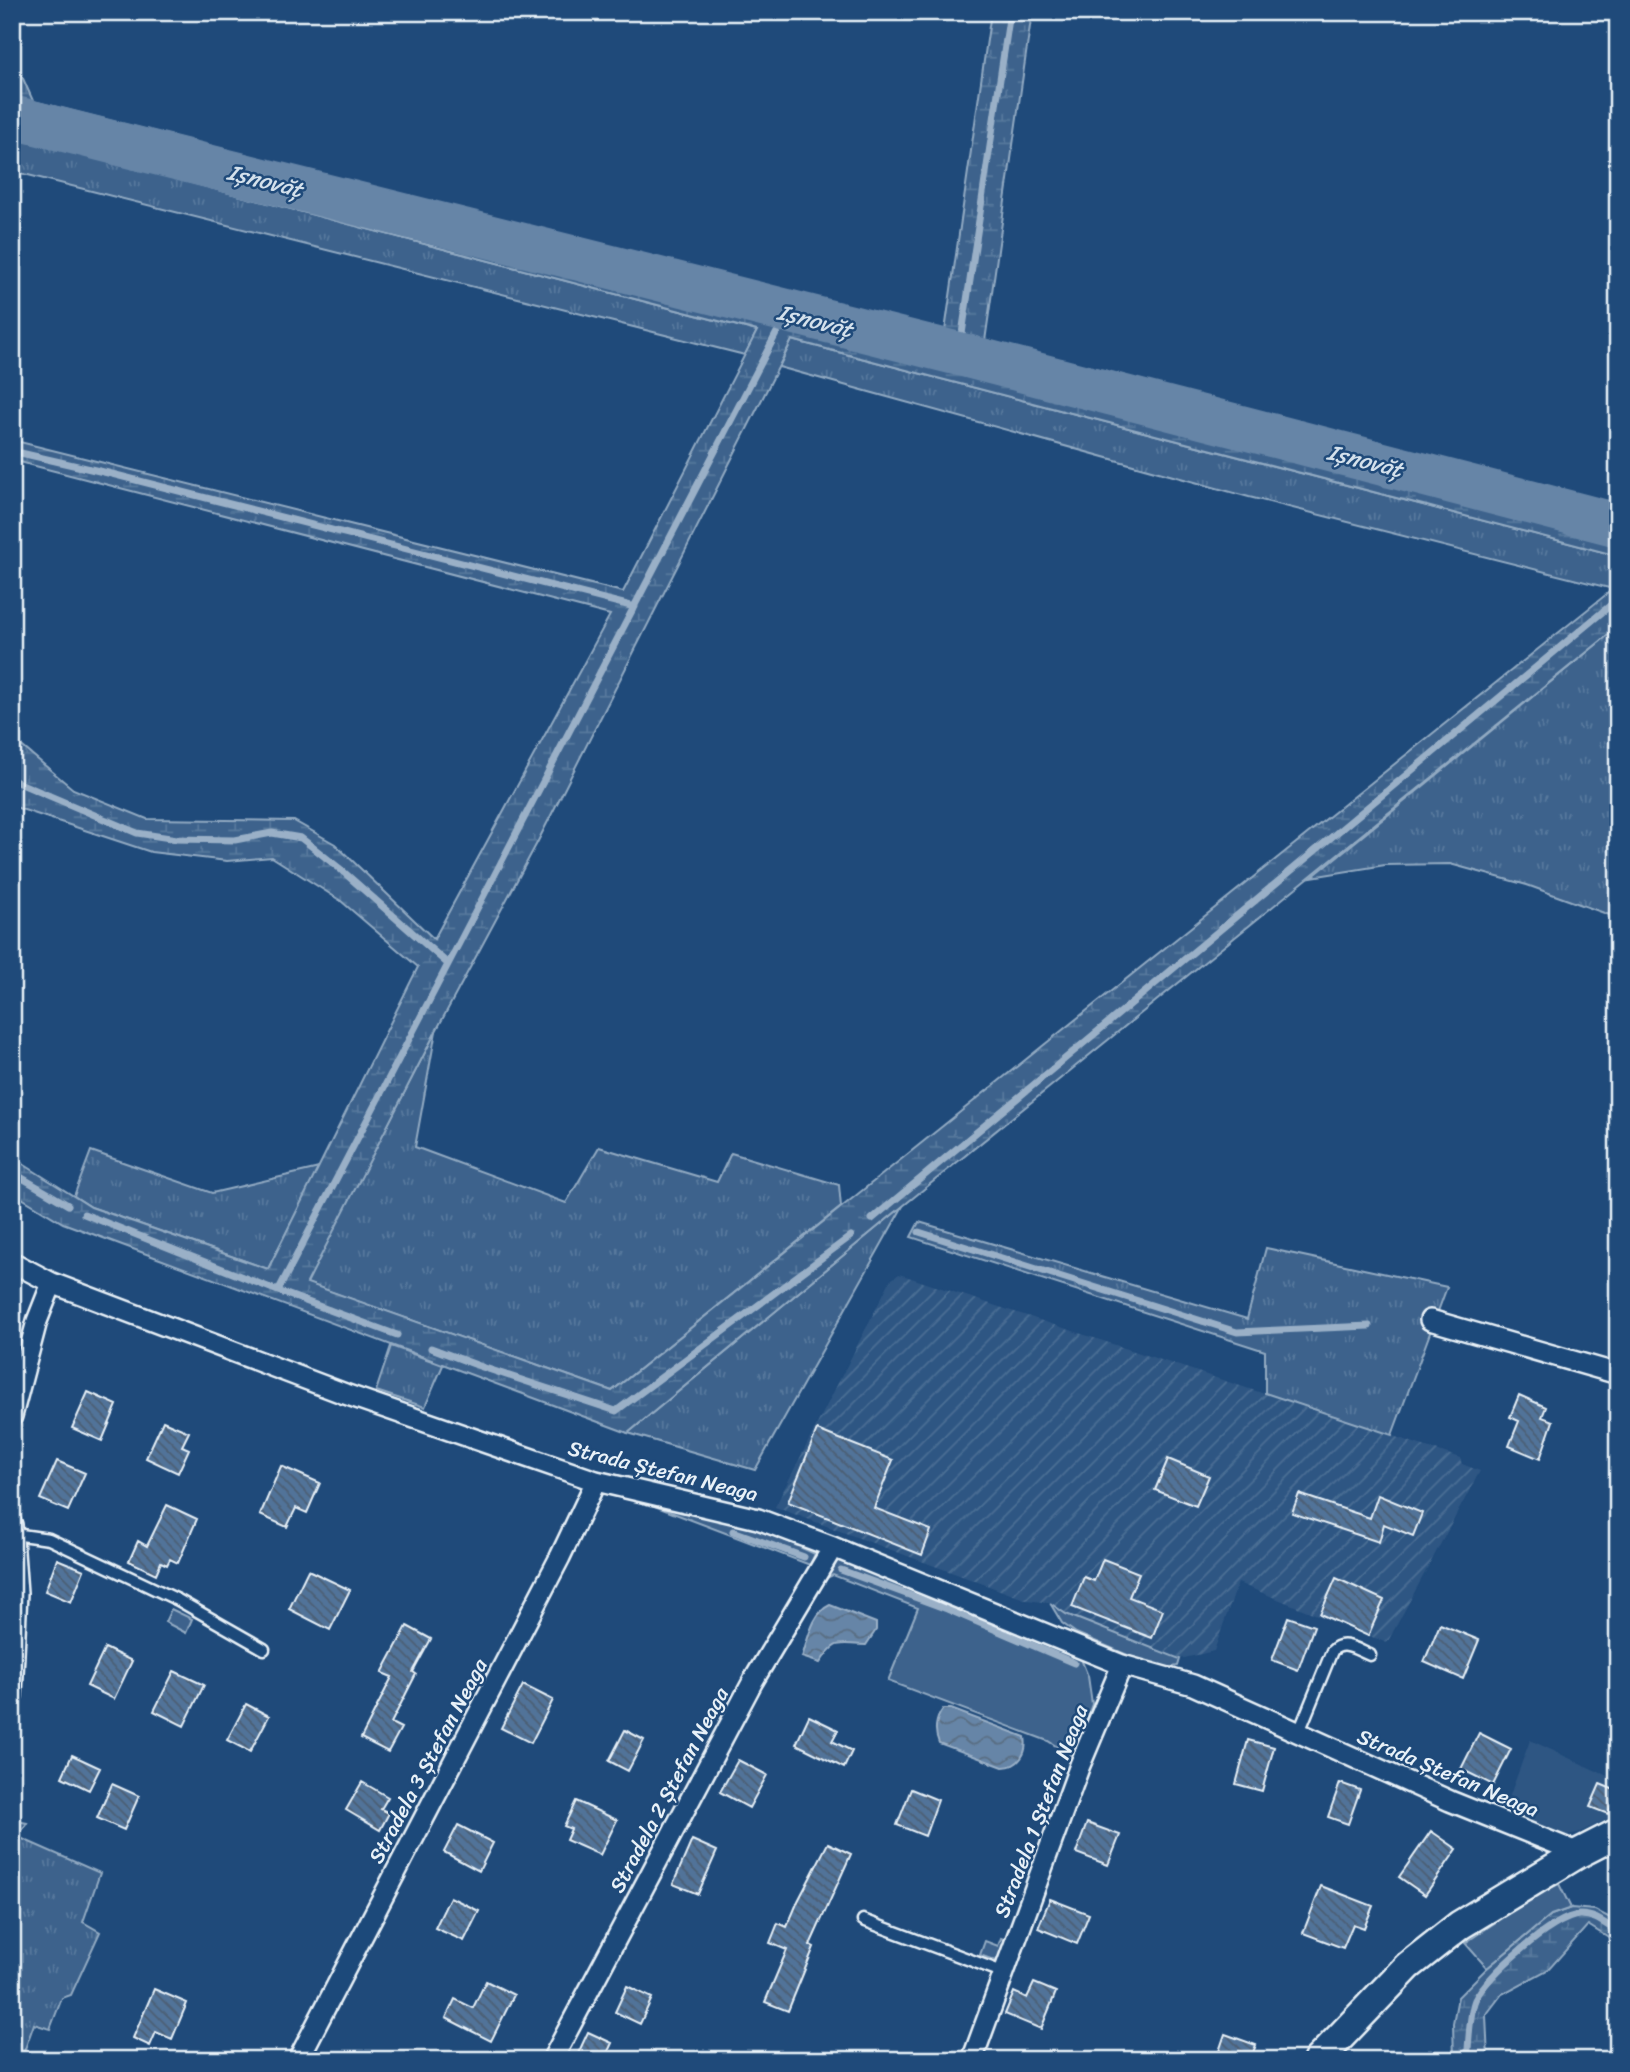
<svg xmlns="http://www.w3.org/2000/svg" width="1630" height="2072" font-family="Sriracha,sans-serif">
<defs>
<pattern id="industrial-furrows" width="10" height="10" patternUnits="userSpaceOnUse" patternTransform="scale(1.75)"><rect width="10" height="10" fill="#2e5683"/><path d="M-1 1l2-2M0 10L10 0M9 11l2-2" fill="none" stroke="#4c6f95"/></pattern>
<pattern id="grass-tufts" width="24" height="20" patternUnits="userSpaceOnUse" patternTransform="scale(1.75)"><rect width="24" height="20" fill="#3c628c"/><path d="M3 7l-1-3M5 7V3M7 7l1-3M15 17l-1-3M17 17v-4M19 17l1-3" fill="none" stroke="#58799d"/></pattern>
<pattern id="wetland-marsh" width="20" height="14" patternUnits="userSpaceOnUse" patternTransform="scale(1.75)"><rect width="20" height="14" fill="#3c628c"/><path d="M1 5h8M5 5V1M11 12h8M15 12V8" fill="none" stroke="#58799d"/></pattern>
<pattern id="water-waves" width="16" height="10" patternUnits="userSpaceOnUse" patternTransform="scale(1.75)"><rect width="16" height="10" fill="#6685a7"/><path d="M0 5q4-4 8 0t8 0" fill="none" stroke="#596d82"/></pattern>
<pattern id="building-back-hatch" width="6" height="6" patternUnits="userSpaceOnUse" patternTransform="scale(1.75)"><rect width="6" height="6" fill="#517399"/><path d="M-1 5l2 2M0 0l6 6M5-1l2 2" fill="none" stroke="#4c5e72"/></pattern>
</defs>
<rect width="100%" height="100%" fill="#1f4a7a"/>
<filter id="ink" filterUnits="userSpaceOnUse"><feTurbulence type="fractalNoise" baseFrequency=".0143" numOctaves="2"/><feDisplacementMap in="SourceGraphic" scale="14" xChannelSelector="R" yChannelSelector="G"/><feConvolveMatrix kernelMatrix="1 2 1 2 8 2 1 2 1" color-interpolation-filters="sRGB"/></filter>
<g filter="url(#ink)">
<!-- built -->
<path fill="#2e5683" d="M1530,1740L1614,1779L1618,1783V1814L1578,1833L1566,1835L1522,1822L1505,1809Z"/>
<!-- industrial -->
<path fill="url(#industrial-furrows)" d="M899,1274L1460,1458L1462,1464L1480,1471L1387,1643L1238,1583L1214,1651L1180,1659L1066,1614L1050,1603L1027,1600L775,1507L890,1281Z"/>
<!-- grass -->
<path fill="url(#grass-tufts)" stroke="#92aac2" stroke-width="2" d="M12,136L757,331L745,355L12,171Z
M792,340L1618,556V585L1613,589L1249,497L779,367Z
M1618,627V918L1527,885L1450,864L1385,865L1312,877Z
M436,1031L415,1147L566,1203L599,1147L717,1182L731,1153L839,1185L841,1207L612,1391L306,1283Z
M91,1151L212,1193L319,1168L268,1269L91,1207L74,1196Z
M903,1206L755,1470L628,1433Z
M919,1222L1247,1319L1266,1248L1447,1287L1392,1435L1265,1393V1351L911,1237Z
M391,1346L443,1365L425,1407L376,1391Z
M12,1820L27,1823L18,1837L100,1873L83,1922L100,1932L71,1995L62,1998L50,2029L34,2024L21,2060H12Z"/>
<!-- wetland -->
<path fill="url(#wetland-marsh)" stroke="#92aac2" stroke-width="2" d="M991,12H1032L985,341L1618,511V556L792,340L537,843L436,1031L307,1283L612,1391L1618,585V627L903,1206L628,1433L63,1223L12,1192V1157L91,1207L268,1269L418,967L341,901L272,857L227,861L151,852L12,806V738L73,789L147,819L294,821L335,844L434,939L610,615L12,460V440L623,592L757,331L12,136V54L33,101L945,331Z
M1571,1908L1595,1910L1618,1922V1944L1588,1925L1549,1969L1502,1994L1486,2015L1488,2060H1454L1453,2023L1458,1997L1487,1968L1551,1915Z"/>
<!-- garden -->
<path fill="#3c628c" stroke="#92aac2" stroke-width="2" d="M636,1499L749,1524L815,1554L810,1565Z
M838,1561L905,1585L1081,1659L1088,1676L1092,1704L1073,1757L1048,1741L888,1681L918,1608L833,1575L822,1580L833,1564Z
M1050,1603L1066,1614L1180,1659L1178,1666L1167,1668L1137,1659L1076,1633L1062,1623Z
M171,1609L192,1619L186,1633L165,1622Z
M1559,1884L1571,1908L1551,1915L1487,1968L1465,1943L1537,1894Z
M1001,1938L1007,1940L999,1962L980,1955L985,1941L998,1946Z"/>
<!-- water -->
<path fill="url(#water-waves)" stroke="#9ab0c7" stroke-width="2" d="M830,1605L876,1623V1630L866,1645C839,1645 837,1637 820,1663L802,1657C808,1640 812,1613 830,1605Z
M943,1709H951L1025,1737C1028,1753 1019,1767 1003,1767L939,1743C934,1732 935,1719 943,1709Z"/>
<g fill="none" stroke-linecap="round" stroke-linejoin="round">
<!-- stream -->
<path stroke="#9ab0c7" stroke-width="7" d="M959,354L1010,12
M12,451L108,473L635,607
M12,780L137,833L177,839L235,840L272,833L301,838L339,868L448,964
M12,1172L68,1205
M84,1214L278,1291L788,311
M872,1219L1618,599
M919,1232L1237,1332L1369,1326
M278,1291L397,1335
M431,1348L482,1367L616,1411L851,1236
M733,1531L804,1557
M841,1570L947,1609L1074,1663
M1467,2060C1469,2044 1469,2014 1475,2000C1486,1976 1553,1917 1579,1915C1594,1914 1605,1924 1618,1932"/>
<!-- river -->
<path stroke="#6685a7" stroke-width="44" d="M12,117L959,354L1618,525"/>
</g>
<!-- building -->
<path fill="url(#building-back-hatch)" stroke="#e8f1f8" stroke-width="2" d="M88,1392L117,1405L102,1441L72,1428Z
M1519,1395L1546,1407L1542,1417L1553,1421L1540,1459L1509,1446L1519,1421L1510,1417Z
M163,1421L189,1432L182,1446L189,1449L178,1473L146,1458Z
M817,1430L893,1460L874,1508L931,1530L922,1555L788,1502Z
M1168,1459L1209,1476L1196,1506L1155,1490Z
M57,1461L85,1473L68,1511L40,1499Z
M281,1466L320,1483L307,1513L296,1508L287,1527L260,1515Z
M1299,1494L1370,1518L1378,1495L1422,1513L1413,1536L1384,1524L1379,1542L1292,1513Z
M167,1505L197,1519L178,1563L170,1559L167,1565L161,1562L156,1574L129,1561L138,1541L147,1546Z
M57,1559L84,1570L71,1602L45,1591Z
M1103,1559L1139,1573L1129,1597L1163,1610L1152,1638L1072,1607L1084,1577L1094,1581Z
M308,1570L350,1590L330,1630L289,1609Z
M1336,1578L1384,1600L1368,1636L1320,1614Z
M1288,1617L1314,1626L1298,1670L1272,1660Z
M1440,1624L1479,1640L1463,1679L1424,1662Z
M407,1626L431,1639L413,1672L416,1674L391,1723L401,1728L388,1752L361,1738L392,1677L382,1673Z
M105,1648L132,1661L114,1699L87,1686Z
M174,1671L204,1685L184,1726L154,1711Z
M523,1685L553,1700L531,1743L501,1728Z
M246,1704L269,1716L250,1752L227,1740Z
M809,1716L838,1730L832,1741L852,1751L844,1768L796,1744Z
M625,1730L644,1740L628,1771L609,1761Z
M1479,1733L1511,1749L1493,1785L1461,1769Z
M1248,1740L1274,1747L1262,1791L1236,1784Z
M72,1755L100,1768L89,1790L62,1777Z
M738,1760L767,1775L749,1808L720,1792Z
M362,1782L388,1797L381,1809L389,1813L380,1830L346,1810Z
M1340,1783L1360,1790L1348,1824L1328,1817Z
M112,1784L139,1796L124,1830L97,1818Z
M1600,1784L1617,1791L1608,1814L1590,1807Z
M911,1789L938,1800L925,1836L897,1825Z
M576,1801L617,1820L600,1855L566,1840L571,1829L564,1826Z
M1087,1823L1120,1835L1108,1865L1076,1853Z
M458,1825L493,1843L479,1871L444,1852Z
M1431,1831L1457,1849L1425,1895L1399,1877Z
M692,1840L717,1851L698,1894L673,1884Z
M828,1843L851,1854L810,1945L814,1947L788,2011L765,2002L787,1950L770,1943L778,1923L787,1927L798,1901Z
M1321,1886L1373,1906L1364,1928L1353,1924L1343,1948L1303,1933Z
M450,1897L479,1911L464,1941L435,1928Z
M1050,1899L1089,1914L1077,1944L1038,1928Z
M486,1981L514,1995L491,2041L446,2018L455,1999L473,2008Z
M1034,1983L1056,1992L1041,2029L1005,2014L1014,1992L1027,1998Z
M627,1986L652,1998L640,2024L615,2012Z
M154,1989L187,2003L172,2039L156,2032L150,2046L133,2038Z
M588,2032L612,2043L604,2060H575Z
M1225,2034L1256,2045L1250,2060H1216Z"/>
<g fill="none" stroke-linecap="round" stroke-linejoin="round">
<!-- lane casing -->
<g stroke="#e8f1f8" stroke-width="15">
<path id="lane" d="M14,1534L49,1539L178,1600L264,1649
M1299,1732L1332,1651C1343,1639 1357,1650 1370,1655
M863,1920L1005,1973"/>
</g>
<!-- street casing -->
<g stroke="#e8f1f8" stroke-width="24">
<path id="street" d="M12,1262L52,1283L345,1394L596,1481L758,1519L833,1547L1122,1665L1193,1685L1450,1801L1579,1853
M1430,1320L1618,1374
M12,1416L37,1321L52,1283
M12,1525L17,1593L12,1695
M298,2060L560,1557L596,1481
M552,2060L753,1681L833,1547
M972,2060L1080,1765L1122,1665"/>
</g>
<!-- secondary casing -->
<g stroke="#e8f1f8" stroke-width="33">
<path id="secondary" d="M1318,2060L1408,1966L1460,1925L1579,1853L1618,1833"/>
</g>
<!-- lane -->
<use href="#lane" stroke="#1f4a7a" stroke-width="10"/>
<!-- street -->
<use href="#street" stroke="#1f4a7a" stroke-width="19"/>
<!-- secondary -->
<use href="#secondary" stroke="#1f4a7a" stroke-width="28"/>
</g>
</g>
<g text-anchor="middle" dominant-baseline="central" stroke-width="5" stroke-linejoin="round" paint-order="stroke">
<!-- street labels -->
<g font-size="21" fill="#e8f1f8" stroke="#1f4a7a">
<text transform="translate(663 1471) rotate(14)">Strada Ștefan Neaga</text>
<text transform="translate(428 1761) rotate(-62)">Stradela 3 Ștefan Neaga</text>
<text transform="translate(1448 1773) rotate(23)">Strada Ștefan Neaga</text>
<text transform="translate(669 1790) rotate(-62)">Stradela 2 Ștefan Neaga</text>
<text transform="translate(1041 1811) rotate(-69)">Stradela 1 Ștefan Neaga</text>
</g>
<!-- water labels -->
<g font-size="23" font-style="italic" fill="#d4e1ec" stroke="#1f4a7a">
<text transform="translate(265 181) rotate(14)">Ișnovăț</text>
<text transform="translate(815 321) rotate(14)">Ișnovăț</text>
<text transform="translate(1365 461) rotate(14)">Ișnovăț</text>
</g>
</g>
<!-- margin -->
<rect width="1630" height="2072" fill="none" stroke="#1f4a7a" stroke-width="42"/>
<rect x="21" y="21" width="1588" height="2030" fill="none" stroke="#e8f1f8" stroke-width="2.5" filter="url(#ink)"/>
</svg>
